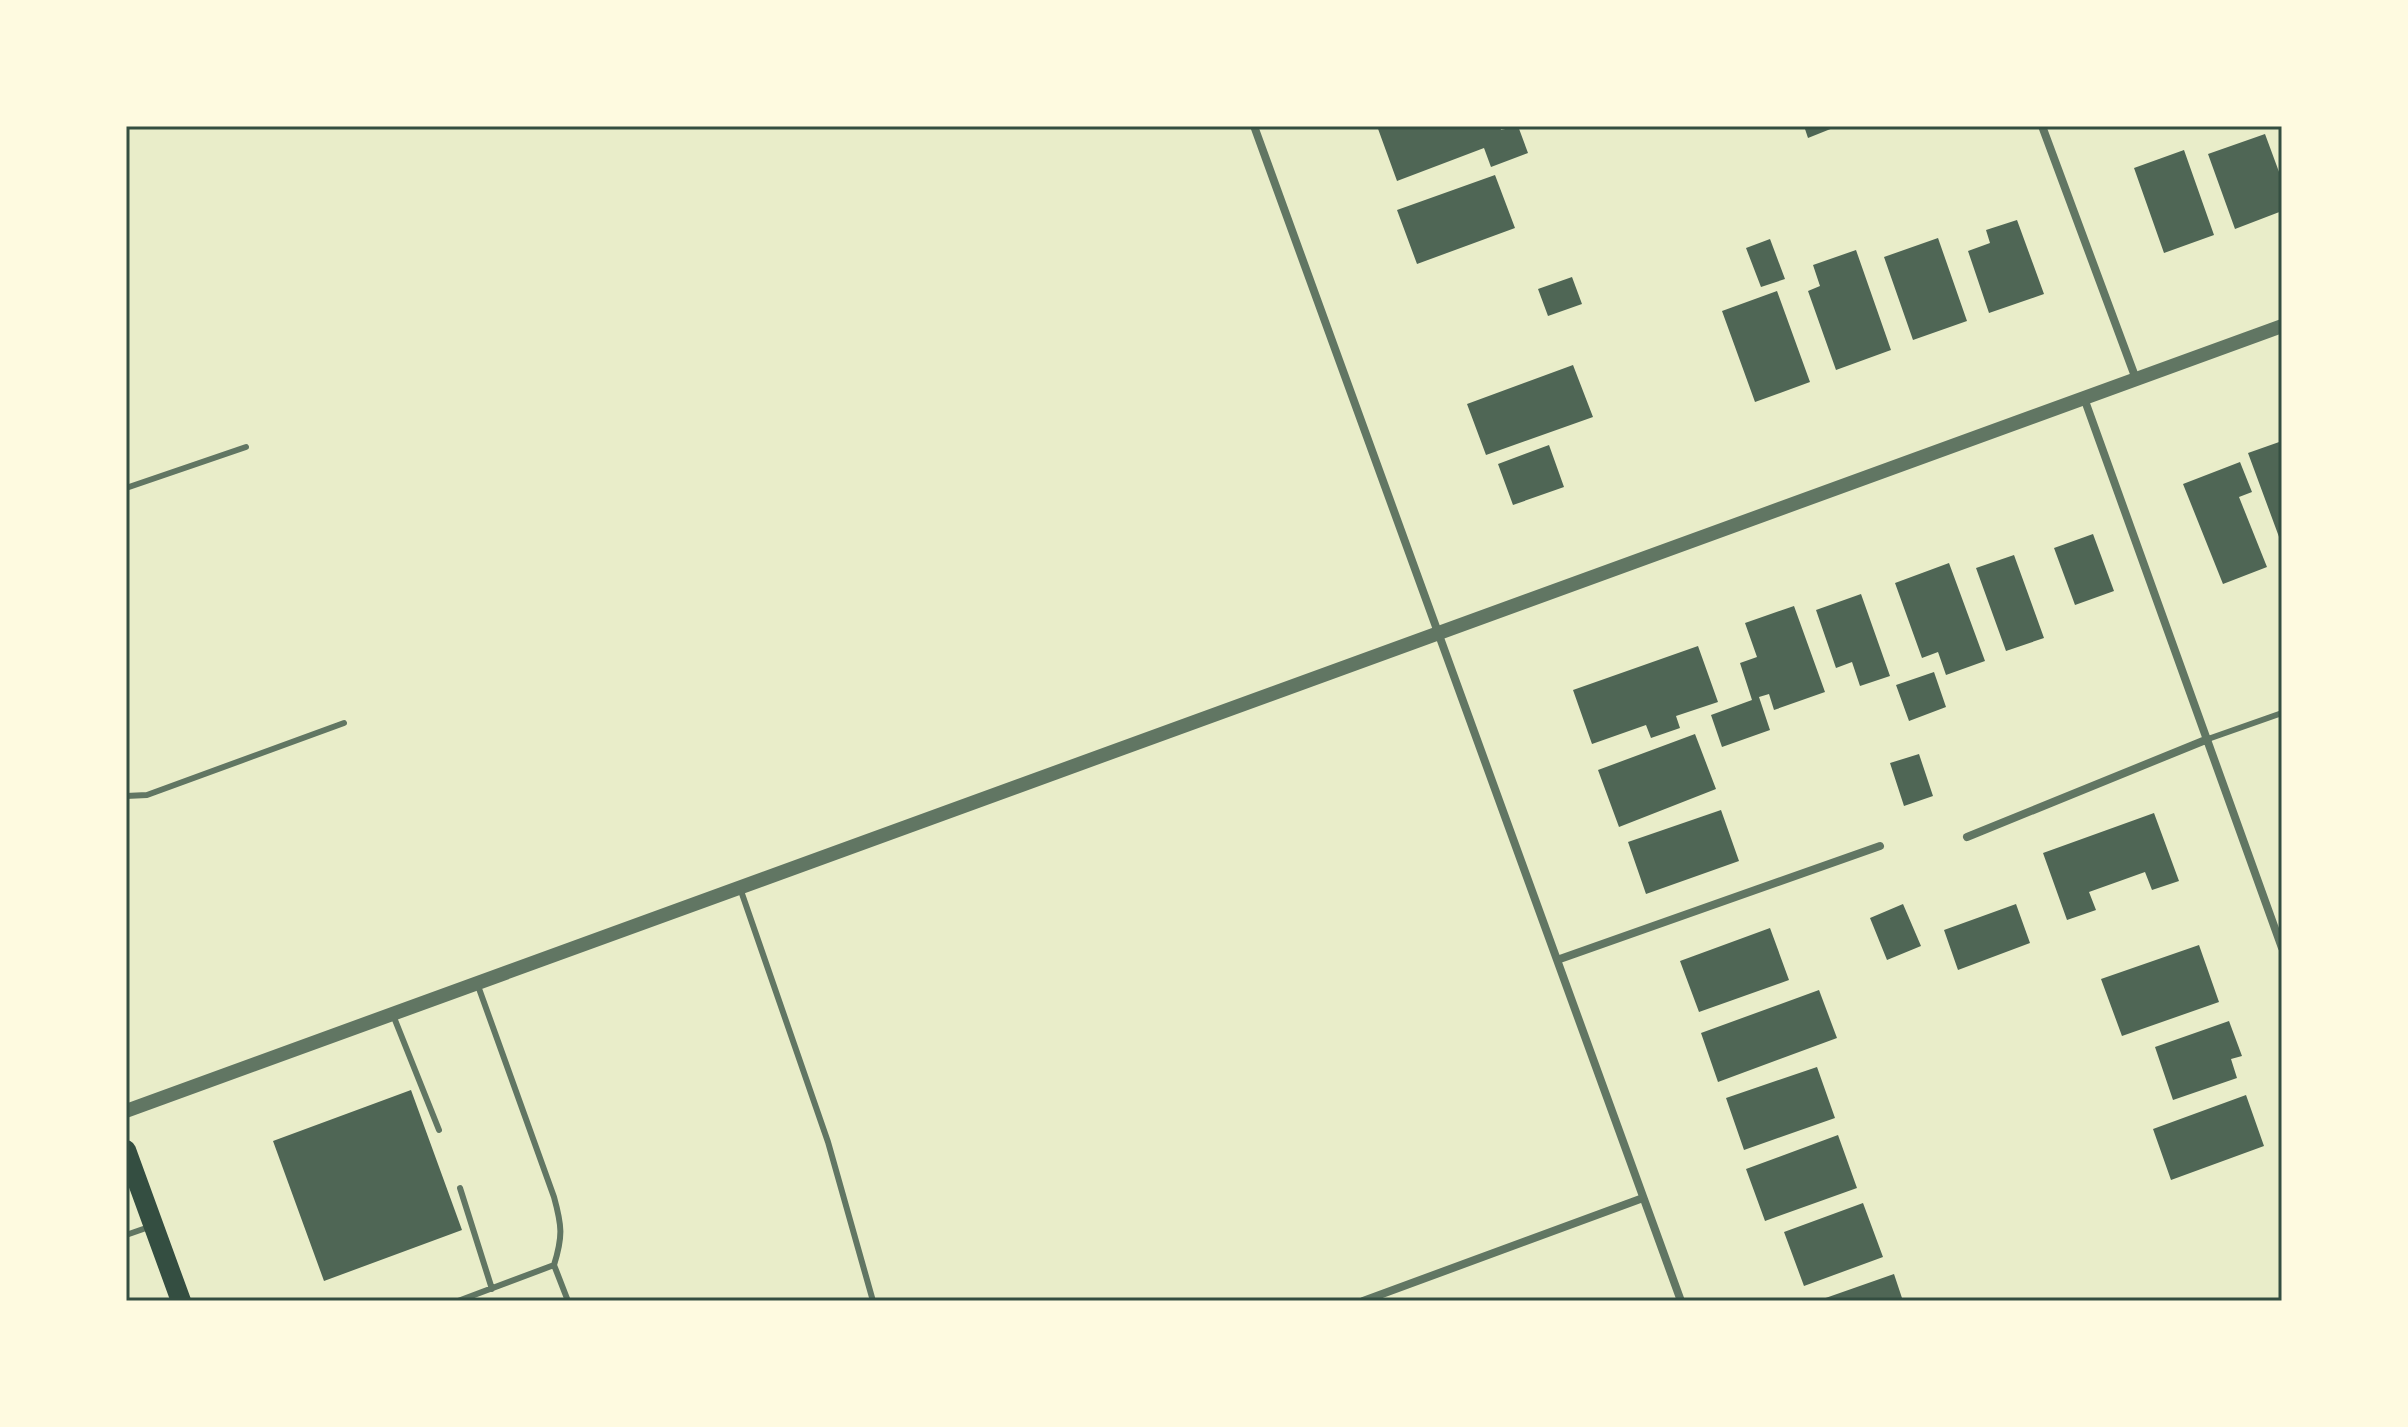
<svg xmlns="http://www.w3.org/2000/svg" width="2408" height="1427" font-family="Overpass,sans-serif">
<rect width="100%" height="100%" fill="#e9edc9"/>
<!-- building -->
<path fill="#4f6655" d="M1377,126H1500L1501,130L1518,126L1528,153L1491,167L1484,148L1397,181Z
M1804,126H1838L1808,138Z
M2265,134L2282,180V211L2235,229L2208,154Z
M2184,150L2214,235L2164,253L2134,168Z
M1495,175L1515,228L1417,264L1397,210Z
M2017,220L2044,294L1989,313L1968,251L1990,243L1986,230Z
M1938,238L1967,321L1913,340L1884,257Z
M1770,239L1785,279L1761,287L1746,248Z
M1856,250L1891,350L1836,370L1808,291L1820,286L1813,265Z
M1572,277L1582,304L1548,316L1538,289Z
M1777,291L1810,382L1755,402L1722,311Z
M1573,365L1593,417L1486,455L1467,404Z
M2282,441V545L2248,453Z
M1549,445L1564,487L1513,505L1498,464Z
M2240,462L2252,492L2239,497L2267,567L2223,584L2183,484Z
M2093,534L2114,591L2075,605L2054,548Z
M2014,555L2044,638L2006,651L1976,568Z
M1949,563L1985,661L1946,675L1938,652L1922,658L1895,583Z
M1861,594L1890,676L1860,686L1852,662L1836,668L1816,610Z
M1794,606L1825,692L1774,710L1769,694L1759,697L1770,730L1722,747L1711,715L1752,700L1740,663L1757,657L1745,623Z
M1698,646L1718,702L1676,716L1680,728L1651,738L1646,725L1592,744L1573,690Z
M1934,672L1946,707L1909,721L1896,685Z
M1695,734L1716,789L1619,827L1598,770Z
M1919,754L1933,796L1904,806L1890,763Z
M1721,810L1739,861L1646,894L1628,842Z
M2154,813L2179,881L2152,890L2145,872L2089,892L2096,910L2067,920L2043,853Z
M1903,904L1921,946L1887,960L1870,918Z
M2016,904L2030,943L1958,970L1944,930Z
M1770,928L1789,980L1699,1012L1680,961Z
M2199,945L2219,1002L2122,1036L2101,979Z
M1819,990L1837,1038L1718,1082L1701,1033Z
M2229,1021L2242,1056L2231,1059L2237,1078L2173,1100L2155,1047Z
M1817,1067L1835,1118L1744,1150L1726,1098Z
M411,1090L462,1230L324,1281L273,1141Z
M2246,1095L2264,1146L2171,1180L2153,1129Z
M1838,1135L1857,1188L1765,1221L1746,1169Z
M1863,1203L1883,1257L1804,1286L1784,1232Z
M1894,1274L1903,1301H1817Z"/>
<g fill="none" stroke-linecap="round" stroke-linejoin="round">
<!-- service -->
<path stroke="#617663" stroke-width="6" d="M126,488L246,447
M2208,739L2282,713
M126,796L147,795L344,723
M740,888L828,1142L873,1301
M477,983L554,1197C562,1226 563,1236 554,1265
M393,1015L439,1130
M460,1188L492,1289
M126,1235L149,1227
M458,1301L554,1265L568,1301"/>
<!-- minor -->
<path stroke="#617663" stroke-width="8" d="M1254,126L1681,1301
M2042,126L2136,379
M2084,398L2282,948
M1967,837L2208,739
M1557,960L1880,846
M1363,1301L1643,1198"/>
<!-- tertiary -->
<path stroke="#617663" stroke-width="14" d="M126,1111L2282,326"/>
<!-- primary -->
<path stroke="#344e41" stroke-width="20" d="M126,1150L181,1301"/>
</g>
<!-- border -->
<rect width="2408" height="1427" fill="none" stroke="#fefae0" stroke-width="256"/>
<rect x="128" y="128" width="2152" height="1171" fill="none" stroke="#344e41" stroke-width="3"/>
</svg>
